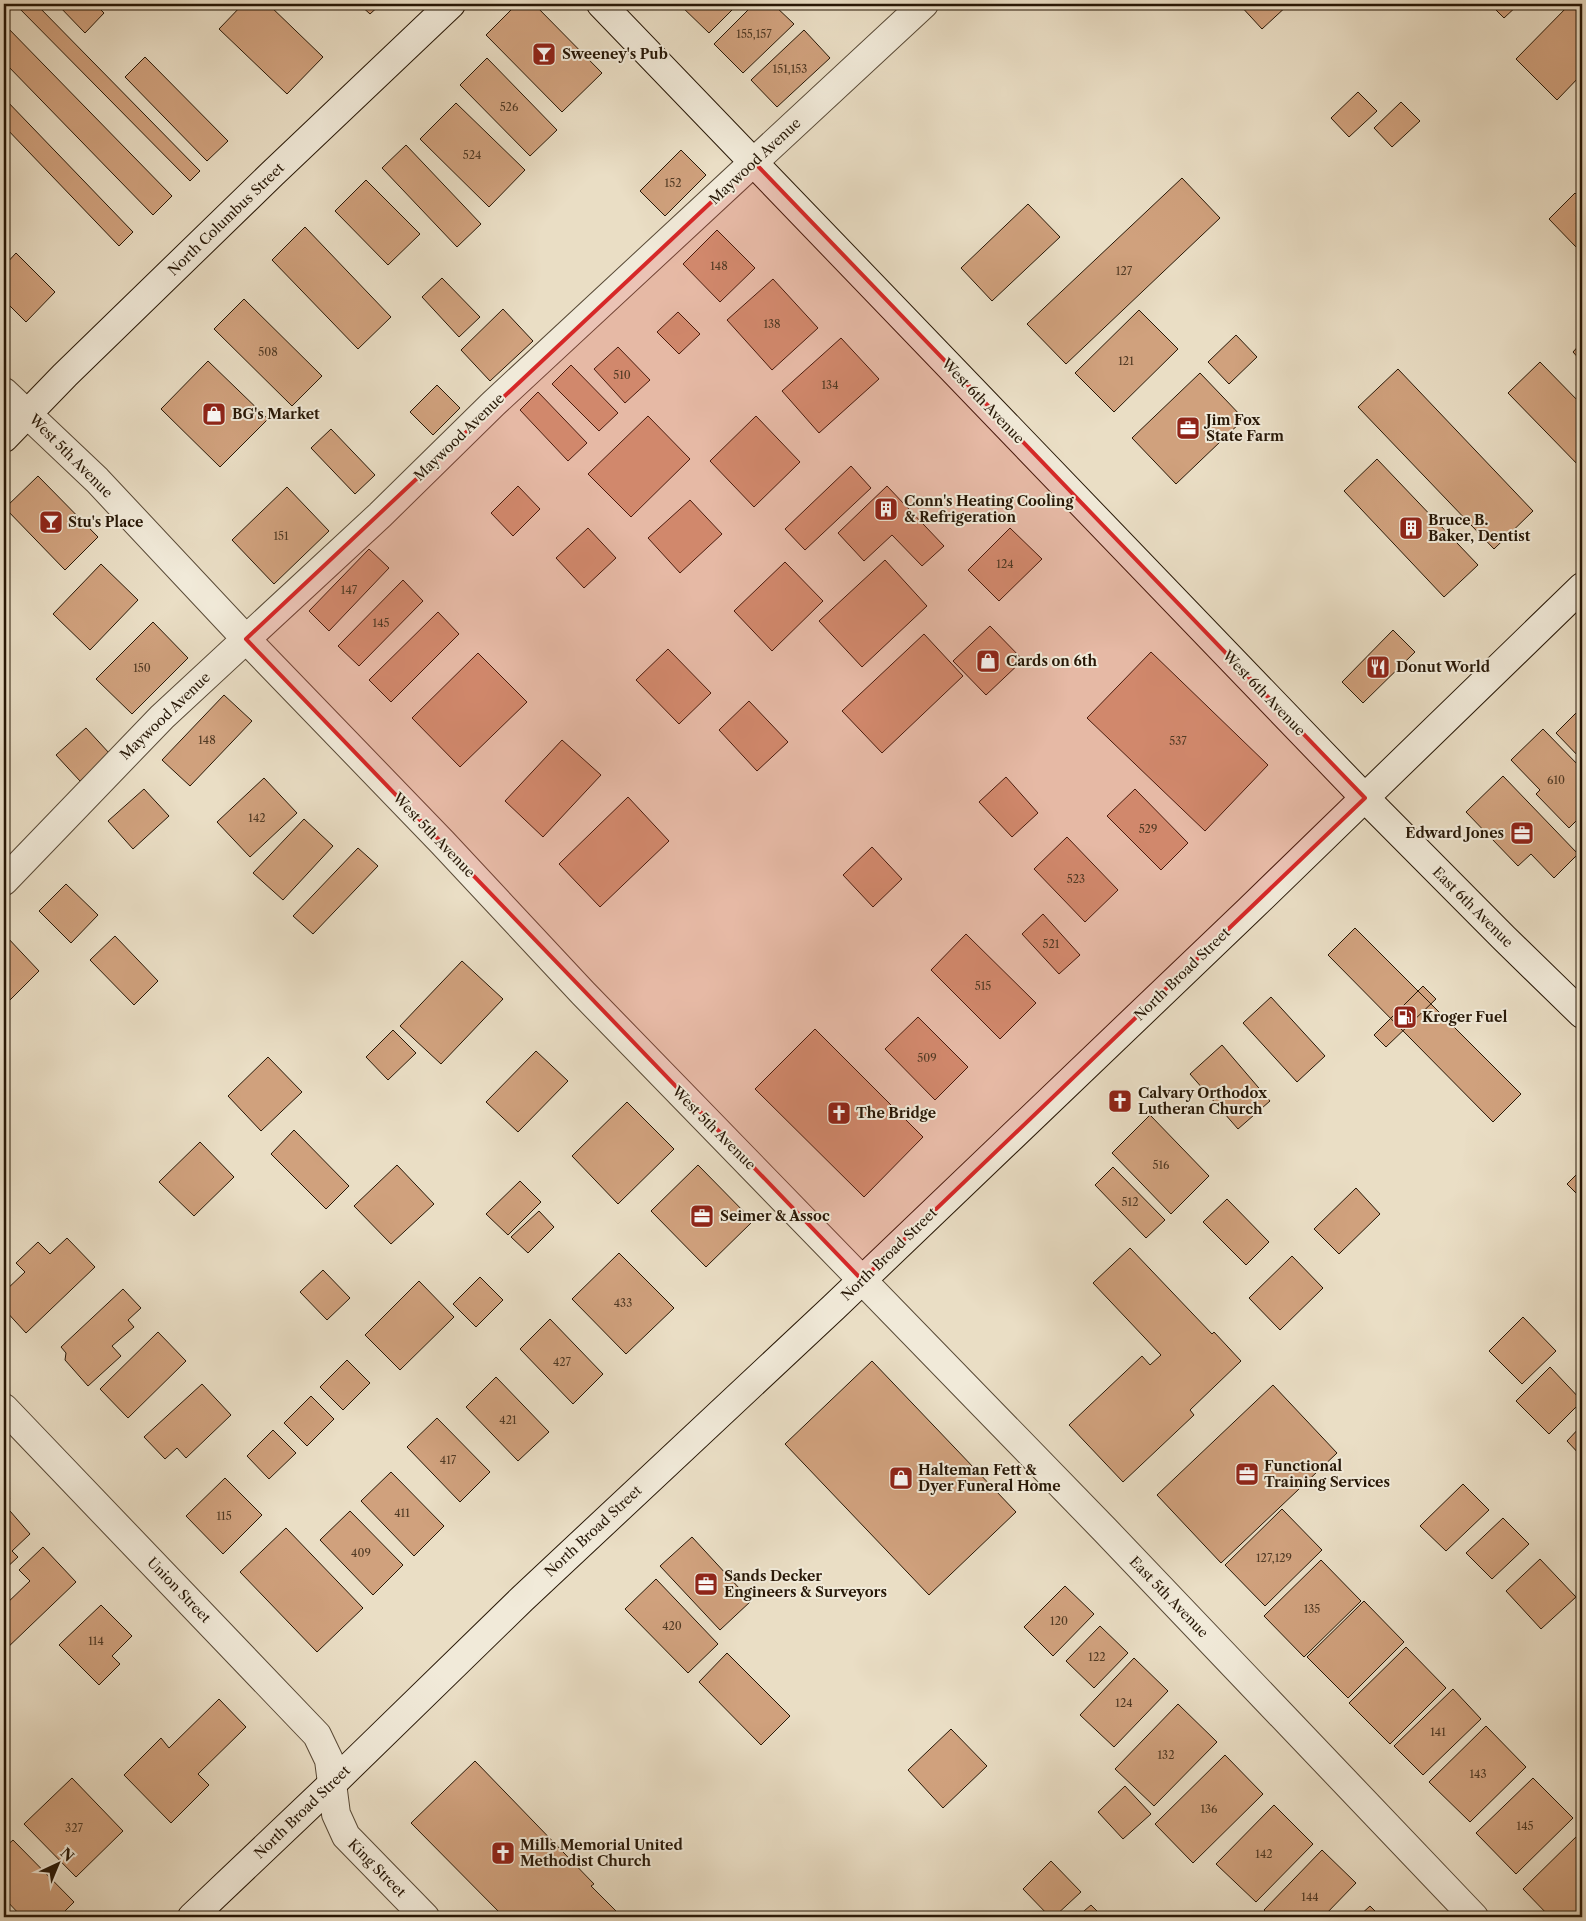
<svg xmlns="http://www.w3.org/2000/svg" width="1586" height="1921" font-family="'Libre Caslon Text',serif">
<rect width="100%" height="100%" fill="#eadec5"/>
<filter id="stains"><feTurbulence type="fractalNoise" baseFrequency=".004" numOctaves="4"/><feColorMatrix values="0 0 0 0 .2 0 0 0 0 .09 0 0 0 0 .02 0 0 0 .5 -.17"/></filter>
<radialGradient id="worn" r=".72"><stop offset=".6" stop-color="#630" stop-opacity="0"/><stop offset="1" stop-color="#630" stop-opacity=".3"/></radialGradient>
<!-- building -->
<path fill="#d0a17d" stroke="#271706" d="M15,4H36L200,171L190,181Z
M57,4H95L104,13L85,33Z
M243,4H268L323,57L287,94L219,29Z
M359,4H381L370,14Z
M517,4H534L602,73L562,112L486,35Z
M679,4H738L709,33Z
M754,4H773L794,24L743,73L714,44Z
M1239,4H1289L1262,29Z
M1490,4H1519L1504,18Z
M1570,4L1582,5V74L1557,100L1516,59Z
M4,24L172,196L153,215L4,62Z
M804,30L830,58L777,107L751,80Z
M145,57L228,141L207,161L125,77Z
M487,58L557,130L530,156L460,85Z
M1358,92L1377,111L1349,137L1331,118Z
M4,98L133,232L119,246L4,126Z
M1401,102L1420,121L1392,147L1374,128Z
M456,103L525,170L489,207L420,139Z
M406,145L481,224L457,247L382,168Z
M681,150L706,175L665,216L640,191Z
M1182,178L1220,218L1066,364L1027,324Z
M366,180L420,234L388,265L335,211Z
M1575,193L1582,200V241L1576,247L1549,219Z
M1028,204L1060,237L992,301L961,268Z
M305,227L391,317L358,349L272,260Z
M717,230L755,268L720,302L683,264Z
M16,253L55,292L26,322L4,300V266Z
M442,278L480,317L459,337L422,297Z
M773,279L818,328L772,370L727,320Z
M244,299L322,376L292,406L214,329Z
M503,309L533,341L490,381L461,350Z
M1139,310L1178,349L1114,412L1075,373Z
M678,312L700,334L679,354L657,332Z
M1236,335L1257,357L1229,384L1208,362Z
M841,338L879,379L819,433L782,391Z
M1582,342V362L1573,352Z
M618,347L650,380L625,403L594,369Z
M208,361L268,419L220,467L161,409Z
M1540,362L1582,405V469L1508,393Z
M571,365L618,413L599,431L552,384Z
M1398,369L1533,511L1494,549L1358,407Z
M1200,373L1244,419L1176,484L1132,438Z
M437,385L460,408L433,435L410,412Z
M538,392L587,443L568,461L520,410Z
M648,416L690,459L631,517L588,474Z
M756,416L800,462L754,507L710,461Z
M331,429L375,475L355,494L311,448Z
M1377,459L1478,565L1444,597L1344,491Z
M851,466L871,488L805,550L785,529Z
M38,476L98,537L65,570L5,508Z
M518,486L540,509L513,536L491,513Z
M887,486L944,546L922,566L892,535L864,561L838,533Z
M287,487L329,531L274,584L232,540Z
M690,500L722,534L680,573L648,538Z
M588,528L616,558L584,588L556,558Z
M1010,528L1042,559L999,601L968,570Z
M369,549L389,568L329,631L309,611Z
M885,560L927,606L862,667L819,621Z
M785,562L823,601L772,651L734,611Z
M101,564L138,600L90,650L53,614Z
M403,580L423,601L359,666L338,646Z
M438,612L459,634L391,702L369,680Z
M153,622L188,658L132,714L96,679Z
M990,626L1023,660L986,695L953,661Z
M1393,630L1415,652L1363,703L1342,682Z
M924,634L963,676L882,753L842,711Z
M668,649L711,693L679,724L636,680Z
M1151,652L1268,765L1205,831L1087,718Z
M478,653L527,702L460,767L412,718Z
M224,695L252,721L190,786L162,760Z
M749,701L788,742L757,771L719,730Z
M1582,707V760L1556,733Z
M86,728L110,754L80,781L56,755Z
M1543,729L1582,769V815L1569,828L1536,794L1540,790L1511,760Z
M562,740L601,775L543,837L505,801Z
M1503,776L1578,854L1554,878L1531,854L1518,866L1466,812Z
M1006,777L1038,813L1012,837L979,802Z
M264,778L297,813L250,857L217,822Z
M144,789L169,816L133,849L108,821Z
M1135,789L1188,843L1161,870L1107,816Z
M628,797L669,841L600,907L559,864Z
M304,819L333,846L283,900L253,873Z
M1067,837L1118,890L1085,922L1034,869Z
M872,847L902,879L873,907L843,875Z
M358,848L378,866L313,934L293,916Z
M66,884L98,915L71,943L39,911Z
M1043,914L1080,955L1059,974L1022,934Z
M1355,928L1521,1094L1493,1122L1328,955Z
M966,934L1036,1003L1000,1039L931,970Z
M6,936L39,971L4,1006V938Z
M115,936L158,981L134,1005L90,960Z
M462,961L503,999L441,1064L400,1026Z
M1423,986L1436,999L1386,1047L1374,1035Z
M1271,997L1325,1056L1297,1082L1243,1023Z
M918,1017L968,1067L935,1100L885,1049Z
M815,1029L923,1137L864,1197L755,1089Z
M393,1030L416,1053L388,1080L366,1057Z
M1222,1045L1270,1101L1238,1129L1190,1074Z
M536,1051L568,1081L518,1132L486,1102Z
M268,1057L302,1092L261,1131L228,1096Z
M627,1102L674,1149L618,1204L572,1156Z
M1150,1115L1209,1176L1171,1214L1112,1153Z
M294,1130L349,1186L326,1209L271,1154Z
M200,1142L234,1177L194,1216L159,1182Z
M397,1165L434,1204L391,1244L354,1206Z
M698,1165L753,1221L706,1267L651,1211Z
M1113,1167L1165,1220L1146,1238L1095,1185Z
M1582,1169V1199L1567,1184Z
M520,1181L541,1202L508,1235L486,1214Z
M1356,1188L1380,1214L1339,1254L1314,1229Z
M1227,1199L1269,1242L1246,1265L1203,1222Z
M539,1211L554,1227L528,1253L511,1237Z
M67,1238L95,1267L26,1333L4,1309V1292L25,1272L16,1263L38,1242L50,1254Z
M1130,1248L1212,1334L1214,1332L1241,1361L1190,1410L1194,1415L1123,1482L1069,1425L1142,1356L1150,1365L1161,1355L1093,1283Z
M619,1253L674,1308L626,1354L572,1299Z
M1292,1256L1323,1288L1280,1330L1249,1298Z
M323,1270L350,1298L327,1320L300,1292Z
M480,1277L503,1300L476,1327L453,1304Z
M419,1281L454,1317L400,1370L365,1335Z
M123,1289L141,1308L128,1320L134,1327L112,1346L121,1356L88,1386L65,1360L66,1353L61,1347Z
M1523,1317L1556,1351L1522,1384L1489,1351Z
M550,1319L603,1374L573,1404L520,1349Z
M158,1332L186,1361L128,1418L100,1389Z
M347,1360L370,1383L343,1410L320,1387Z
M872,1361L1016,1512L929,1595L785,1444Z
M1550,1367L1582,1401L1549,1434L1516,1401Z
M496,1377L549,1432L518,1461L466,1407Z
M202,1384L231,1415L186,1458L177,1448L165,1459L144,1437Z
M1273,1385L1337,1453L1221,1563L1157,1495Z
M311,1396L334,1419L307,1446L284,1423Z
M437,1418L490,1472L460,1502L407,1447Z
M1582,1425V1457L1567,1441Z
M273,1430L296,1453L269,1479L247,1456Z
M391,1472L444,1526L414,1556L361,1501Z
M225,1478L262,1515L223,1554L186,1516Z
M1463,1484L1489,1510L1446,1551L1420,1526Z
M4,1492L10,1499L4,1505Z
M1282,1509L1322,1550L1265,1606L1225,1565Z
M10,1511L30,1534L12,1551L18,1557L4,1570V1517Z
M350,1511L403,1565L373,1595L320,1540Z
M1503,1518L1529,1544L1492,1579L1466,1553Z
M286,1528L363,1608L317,1652L240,1572Z
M692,1537L751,1601L720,1630L660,1566Z
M43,1547L76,1582L4,1651V1606L30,1581L19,1570Z
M1540,1559L1576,1597L1541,1629L1506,1591Z
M1321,1560L1361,1601L1304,1657L1264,1616Z
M656,1579L718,1644L688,1673L625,1609Z
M1065,1586L1094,1614L1053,1656L1024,1627Z
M1364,1601L1404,1642L1348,1698L1307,1657Z
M101,1605L132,1636L112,1656L120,1664L99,1685L59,1645Z
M1100,1626L1128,1653L1094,1688L1066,1661Z
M1406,1647L1446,1688L1390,1744L1349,1703Z
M727,1653L790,1716L761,1745L699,1682Z
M1134,1658L1168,1691L1114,1747L1080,1715Z
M1453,1689L1481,1719L1423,1775L1394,1746Z
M219,1699L246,1727L198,1774L209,1785L171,1823L124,1775L161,1738L169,1748Z
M1178,1704L1217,1742L1154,1806L1115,1769Z
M1486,1726L1526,1767L1470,1822L1429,1782Z
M951,1729L987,1766L943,1808L908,1770Z
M1225,1755L1263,1794L1193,1863L1155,1824Z
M475,1761L594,1884L591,1886L622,1917H504L411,1823Z
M72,1778L123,1831L76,1877L24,1824Z
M1533,1778L1573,1818L1516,1874L1476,1833Z
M1125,1786L1151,1814L1123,1839L1098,1812Z
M1274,1805L1313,1844L1256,1902L1216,1864Z
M1580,1833L1582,1835V1911L1576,1917H1550L1523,1889Z
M13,1840L74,1902L59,1917H22L4,1898V1848Z
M1322,1850L1356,1883L1323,1917H1271L1264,1910Z
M1051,1861L1081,1892L1054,1917H1050L1023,1889Z
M1091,1905L1103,1917H1077Z
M1370,1906L1381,1917H1358Z"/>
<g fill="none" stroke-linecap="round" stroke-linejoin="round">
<!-- street casing -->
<g stroke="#584936" stroke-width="30">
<path id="street" d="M4,392L97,480L246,639L442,842L583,993L1105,1530L1474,1917
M4,881L162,717L380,515L493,404L924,4
M4,1408L317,1735L329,1760L336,1814L346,1836L425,1917"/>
</g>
<!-- secondary casing -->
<g stroke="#271706" stroke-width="30">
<path id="secondary" d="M601,4L1365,798L1504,938L1582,1014
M4,438L65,375L272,174L451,4
M192,1917L332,1784L522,1599L834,1307L1249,910L1582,587"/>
</g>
<!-- street -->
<use href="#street" stroke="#f1ead9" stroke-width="28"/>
<!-- secondary -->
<use href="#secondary" stroke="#f1ead9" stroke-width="28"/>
</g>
<!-- marked area -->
<path fill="#d62828" fill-opacity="0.2" stroke="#d62828" stroke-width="4" stroke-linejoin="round" d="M754,162L1365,798L862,1280L246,639Z"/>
<!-- icons -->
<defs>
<g id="bar-square" transform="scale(1.25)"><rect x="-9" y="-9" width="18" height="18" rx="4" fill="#8f2418" stroke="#f1ead9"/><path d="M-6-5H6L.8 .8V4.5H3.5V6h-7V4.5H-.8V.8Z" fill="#fff"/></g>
<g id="shop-square" transform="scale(1.25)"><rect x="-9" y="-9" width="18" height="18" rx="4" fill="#8f2418" stroke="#f1ead9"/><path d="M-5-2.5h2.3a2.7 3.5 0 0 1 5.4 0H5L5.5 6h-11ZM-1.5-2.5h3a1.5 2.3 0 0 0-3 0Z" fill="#fff"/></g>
<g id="office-square" transform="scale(1.25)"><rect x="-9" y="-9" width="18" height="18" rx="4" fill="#8f2418" stroke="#f1ead9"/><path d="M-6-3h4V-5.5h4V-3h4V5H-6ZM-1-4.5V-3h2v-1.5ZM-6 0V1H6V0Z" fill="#fff"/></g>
<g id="building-square" transform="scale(1.25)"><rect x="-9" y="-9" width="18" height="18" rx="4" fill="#8f2418" stroke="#f1ead9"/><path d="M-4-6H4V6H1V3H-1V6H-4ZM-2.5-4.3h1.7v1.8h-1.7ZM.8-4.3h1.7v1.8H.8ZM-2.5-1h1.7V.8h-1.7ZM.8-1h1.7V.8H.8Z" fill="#fff"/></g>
<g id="restaurant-square" transform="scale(1.25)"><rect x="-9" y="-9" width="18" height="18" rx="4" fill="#8f2418" stroke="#f1ead9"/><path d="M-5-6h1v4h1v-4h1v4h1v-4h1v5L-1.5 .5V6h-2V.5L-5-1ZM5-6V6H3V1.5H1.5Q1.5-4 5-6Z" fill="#fff"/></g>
<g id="fuel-square" transform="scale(1.25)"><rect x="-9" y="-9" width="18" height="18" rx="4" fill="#8f2418" stroke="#f1ead9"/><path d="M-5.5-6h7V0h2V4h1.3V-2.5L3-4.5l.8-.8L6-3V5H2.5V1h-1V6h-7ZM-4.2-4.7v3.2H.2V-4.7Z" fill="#fff"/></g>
<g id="church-square" transform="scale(1.25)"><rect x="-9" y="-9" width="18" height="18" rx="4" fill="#8f2418" stroke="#f1ead9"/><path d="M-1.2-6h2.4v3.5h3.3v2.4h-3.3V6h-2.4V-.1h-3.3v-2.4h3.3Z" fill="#fff"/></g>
</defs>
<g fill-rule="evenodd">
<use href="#bar-square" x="544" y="54"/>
<use href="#shop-square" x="214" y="414"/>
<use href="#office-square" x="1188" y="428"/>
<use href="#building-square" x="886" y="509"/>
<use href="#bar-square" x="51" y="522"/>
<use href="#building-square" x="1411" y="528"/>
<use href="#shop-square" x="988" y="661"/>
<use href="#restaurant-square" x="1378" y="667"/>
<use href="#office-square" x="1522" y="833"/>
<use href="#fuel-square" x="1405" y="1017"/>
<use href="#church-square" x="1120" y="1101"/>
<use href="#church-square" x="839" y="1113"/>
<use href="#office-square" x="702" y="1216"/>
<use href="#office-square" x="1247" y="1474"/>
<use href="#shop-square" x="901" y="1478"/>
<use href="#office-square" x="706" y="1584"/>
<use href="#church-square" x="503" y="1853"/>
</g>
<g text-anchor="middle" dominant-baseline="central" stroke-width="4" stroke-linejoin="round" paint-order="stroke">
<!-- number labels -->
<g font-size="11" fill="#513a24">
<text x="754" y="34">155,157</text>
<text x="790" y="69">151,153</text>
<text x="509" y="107">526</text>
<text x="472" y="155">524</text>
<text x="673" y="183">152</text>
<text x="719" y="266">148</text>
<text x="1124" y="271">127</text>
<text x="772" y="324">138</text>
<text x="268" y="352">508</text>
<text x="1126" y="361">121</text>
<text x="622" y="375">510</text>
<text x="830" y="385">134</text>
<text x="281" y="536">151</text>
<text x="1005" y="564">124</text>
<text x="349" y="590">147</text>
<text x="381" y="623">145</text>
<text x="142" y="668">150</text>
<text x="207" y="740">148</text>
<text x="1178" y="741">537</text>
<text x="1556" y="780">610</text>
<text x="257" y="818">142</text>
<text x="1148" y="829">529</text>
<text x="1076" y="879">523</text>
<text x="1051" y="944">521</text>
<text x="983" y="986">515</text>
<text x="927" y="1058">509</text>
<text x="1161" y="1165">516</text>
<text x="1130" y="1202">512</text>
<text x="623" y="1303">433</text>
<text x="562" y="1362">427</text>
<text x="508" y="1420">421</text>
<text x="448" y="1460">417</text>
<text x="402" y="1513">411</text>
<text x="224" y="1516">115</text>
<text x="361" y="1553">409</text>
<text x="1274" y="1558">127,129</text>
<text x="1312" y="1609">135</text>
<text x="1059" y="1621">120</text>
<text x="672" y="1626">420</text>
<text x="96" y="1641">114</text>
<text x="1097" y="1657">122</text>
<text x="1124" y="1703">124</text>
<text x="1438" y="1732">141</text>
<text x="1166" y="1755">132</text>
<text x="1478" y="1774">143</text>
<text x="1209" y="1809">136</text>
<text x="1525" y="1826">145</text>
<text x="74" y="1828">327</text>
<text x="1264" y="1854">142</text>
<text x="1310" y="1897">144</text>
</g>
<!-- poi labels -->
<g font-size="14" font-weight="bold" fill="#271706" stroke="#f1ead9" text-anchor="start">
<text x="562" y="54">Sweeney's Pub</text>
<text x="232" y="414">BG's Market</text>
<text x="1206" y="420">Jim Fox<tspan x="1206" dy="16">State Farm</tspan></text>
<text x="904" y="501">Conn's Heating Cooling<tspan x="904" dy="16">&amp; Refrigeration</tspan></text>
<text x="1428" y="520">Bruce B.<tspan x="1428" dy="16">Baker, Dentist</tspan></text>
<text x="68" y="522">Stu's Place</text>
<text x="1006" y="661">Cards on 6th</text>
<text x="1396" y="667">Donut World</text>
<text x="1504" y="833" text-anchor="end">Edward Jones</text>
<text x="1422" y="1017">Kroger Fuel</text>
<text x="1138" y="1093">Calvary Orthodox<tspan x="1138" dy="16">Lutheran Church</tspan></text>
<text x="856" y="1113">The Bridge</text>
<text x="720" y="1216">Seimer &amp; Assoc</text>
<text x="1264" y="1466">Functional<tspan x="1264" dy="16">Training Services</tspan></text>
<text x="918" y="1470">Halteman Fett &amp;<tspan x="918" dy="16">Dyer Funeral Home</tspan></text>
<text x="724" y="1576">Sands Decker<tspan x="724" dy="16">Engineers &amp; Surveyors</tspan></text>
<text x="520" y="1845">Mills Memorial United<tspan x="520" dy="16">Methodist Church</tspan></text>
</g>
<!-- street labels -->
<g font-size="14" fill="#271706" stroke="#f1ead9">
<text transform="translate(755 161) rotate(-43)">Maywood Avenue</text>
<text transform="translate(226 219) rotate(-44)">North Columbus Street</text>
<text transform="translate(983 401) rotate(46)">West 6th Avenue</text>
<text transform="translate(459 437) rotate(-44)">Maywood Avenue</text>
<text transform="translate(71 456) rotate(45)">West 5th Avenue</text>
<text transform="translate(1264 693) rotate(46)">West 6th Avenue</text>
<text transform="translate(165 716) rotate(-44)">Maywood Avenue</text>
<text transform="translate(434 835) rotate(46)">West 5th Avenue</text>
<text transform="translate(1473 907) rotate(45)">East 6th Avenue</text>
<text transform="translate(1182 974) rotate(-44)">North Broad Street</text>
<text transform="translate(714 1128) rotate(45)">West 5th Avenue</text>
<text transform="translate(889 1254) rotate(-44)">North Broad Street</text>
<text transform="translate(593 1531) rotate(-43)">North Broad Street</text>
<text transform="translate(179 1590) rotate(46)">Union Street</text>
<text transform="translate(1169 1597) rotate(46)">East 5th Avenue</text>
<text transform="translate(302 1812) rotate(-44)">North Broad Street</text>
<text transform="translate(377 1868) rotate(45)">King Street</text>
</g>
</g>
<!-- margin -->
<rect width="1586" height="1921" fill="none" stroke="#eadec5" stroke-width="20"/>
<rect x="5" y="5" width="1576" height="1911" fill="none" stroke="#271706" stroke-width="2.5"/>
<rect x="10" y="10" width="1566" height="1901" fill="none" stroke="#271706"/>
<!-- north arrow -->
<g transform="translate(58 1864) rotate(44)" stroke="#f1ead9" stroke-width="4" paint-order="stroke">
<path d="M0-4L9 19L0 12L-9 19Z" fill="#271706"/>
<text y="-8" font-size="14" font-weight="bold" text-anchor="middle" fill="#271706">N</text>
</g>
<rect width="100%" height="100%" filter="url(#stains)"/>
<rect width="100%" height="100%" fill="url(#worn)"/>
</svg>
